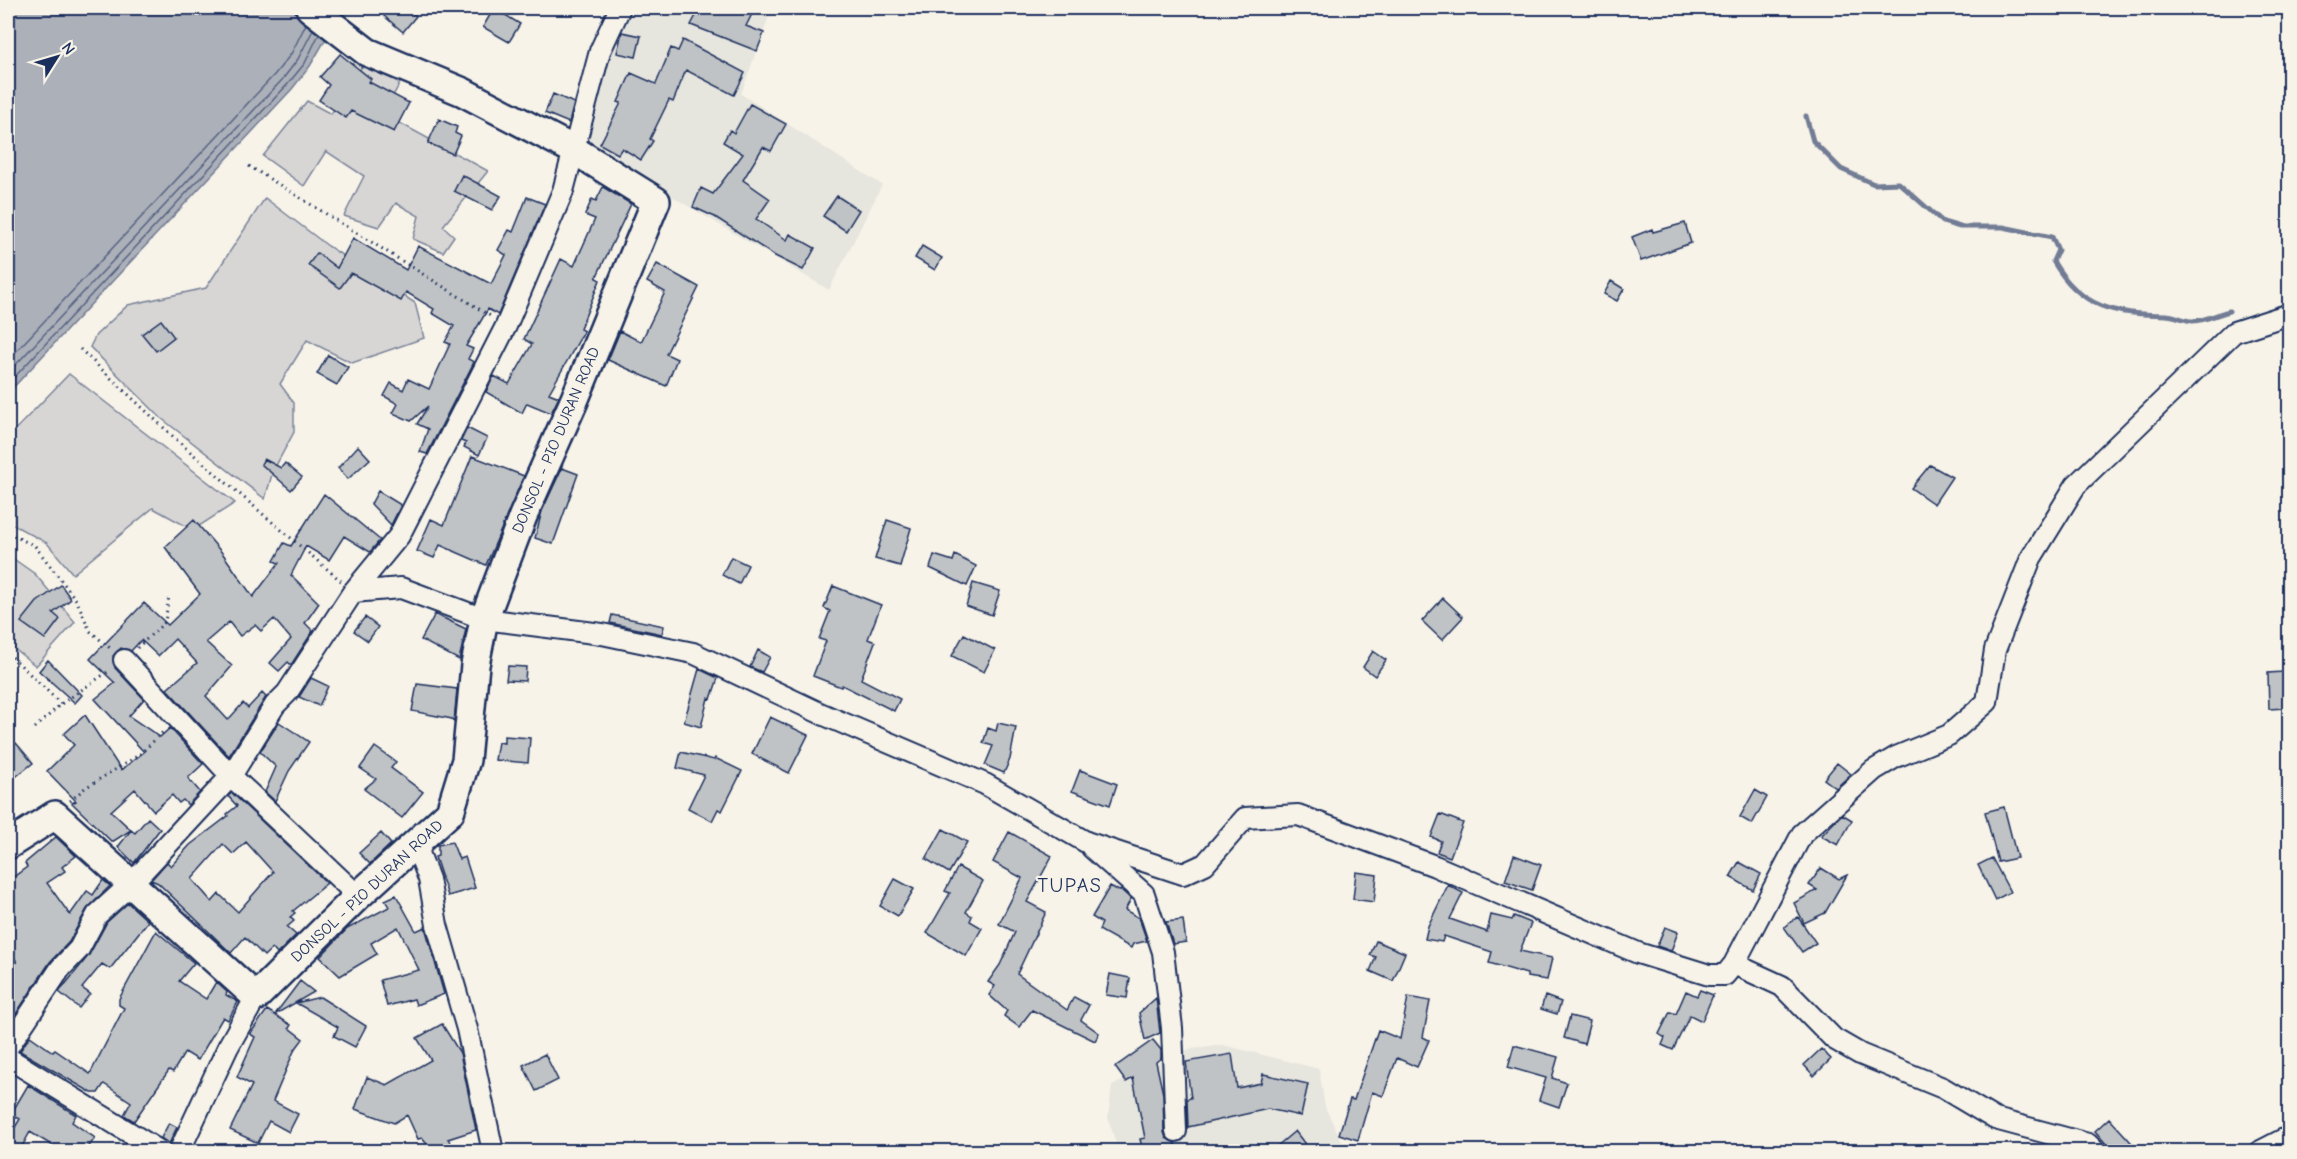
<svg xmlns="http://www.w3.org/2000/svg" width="2297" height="1159" font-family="'Comic Neue',sans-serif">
<rect width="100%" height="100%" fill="#f7f3e8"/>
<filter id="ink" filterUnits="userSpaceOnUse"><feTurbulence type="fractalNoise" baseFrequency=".0167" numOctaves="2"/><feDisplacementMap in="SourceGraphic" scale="12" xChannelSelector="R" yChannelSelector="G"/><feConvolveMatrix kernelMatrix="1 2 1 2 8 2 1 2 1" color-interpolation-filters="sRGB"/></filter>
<g filter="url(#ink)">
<!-- built -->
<path fill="#e6e5de" d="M628,8H772L741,94L882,185L829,290L581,142L613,41Z
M1223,1045L1319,1069L1325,1107L1346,1151H1118L1108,1117L1112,1086L1184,1050Z"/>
<!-- green -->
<path fill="#d7d6d4" stroke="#798299" stroke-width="1.5" d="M364,63L400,83L383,114L488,171L443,226L454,236L443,252L413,239L419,216L396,203L379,227L344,216L364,176L326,151L304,186L263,156L307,101L331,114Z
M265,198L328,246L415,303L424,338L352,363L307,340L280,384L294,403V432L273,471L265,499L161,418L90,347L96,335L128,305L206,288Z
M69,374L235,503L193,530L153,508L73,574L47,543L8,522V437Z
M8,555L35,574L75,622L36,666L8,644Z"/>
<!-- water -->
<path fill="#acb0b9" stroke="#727c95" stroke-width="1.5" d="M8,8H344L310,66L292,89L8,393Z"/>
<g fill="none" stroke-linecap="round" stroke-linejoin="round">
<!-- shore -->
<path stroke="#556382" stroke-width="1.5" d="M8,360L275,74L291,54L306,24
M8,373L282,80L298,59L313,30
M8,384L287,85L305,63L319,34"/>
<!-- stream -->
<path stroke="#727c95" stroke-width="5" d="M1806,116L1813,141L1841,169L1874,184L1899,183L1943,222L1960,227H2003L2052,237L2058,250L2053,261C2081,309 2115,314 2166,315C2175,315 2184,321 2193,321C2204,321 2218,314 2229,311"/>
</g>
<!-- building -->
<path fill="#c0c3c5" stroke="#1b2f5e" stroke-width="1.5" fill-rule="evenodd" d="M390,8H406L416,16L403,32L384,16Z
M494,8L520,24L509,42L483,27Z
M700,8H755L746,26L764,33L757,51L691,25Z
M622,32L641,36L636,57L617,53Z
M683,40L745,73L734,95L686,70L673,102L669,100L650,139L653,141L641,160L622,148L618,154L600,144L621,103L618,102L631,73L656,84L671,48L678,51Z
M340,54L371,79L369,82L409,103L394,132L351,111L346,118L319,100L329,85L320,77Z
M553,94L574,103L569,123L545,113Z
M750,104L786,124L771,151L763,147L743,180L770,199L756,219L787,240L790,234L815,248L803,270L775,256L715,217L693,207L701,188L713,194L743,154L723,142L730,130L734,133Z
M439,119L457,127L455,133L461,136L453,154L428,143Z
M462,175L501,196L492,210L454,191Z
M603,187L631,204L596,278L600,280L580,329L584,331L549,393L559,397L551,413L527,403L522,413L486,392L494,376L509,384L532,344L524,339L561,259L574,266L595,219L585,215L592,199L596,201Z
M837,196L859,210L846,231L823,216Z
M527,197L545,204L498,315L488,309L466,346L473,349L468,359L474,362L427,454L420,452L428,429L417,424L428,406L411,421L393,413L398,404L384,396L391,383L403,390L408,379L429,389L450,344L445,342L454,326L432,313L434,309L406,292L401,301L351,273L340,288L308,265L317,253L337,268L353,238L406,270L418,246L491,284L506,255L498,250L509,230L513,232Z
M1685,223L1691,243L1641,261L1632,237L1652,229L1653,232Z
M922,246L942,258L935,270L915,258Z
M657,264L699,287L666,354L677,359L666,386L608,360L620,331L641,342L665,292L647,282Z
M1611,281L1624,289L1617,301L1604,294Z
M161,320L174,337L156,351L142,334Z
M328,355L348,367L337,385L317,374Z
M467,428L487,438L479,455L464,447L466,443L461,441Z
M358,446L370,459L348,479L338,468Z
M472,456L524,476L486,565L440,545L434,558L417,551L431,519L444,525Z
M264,459L281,468L285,463L302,477L291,490L261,464Z
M1930,465L1952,477L1934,504L1911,488Z
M562,468L578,474L553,544L535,538L542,511Z
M378,491L401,505L391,525L371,504Z
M324,494L380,540L370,552L344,536L329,560L306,546L291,575L319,603L305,623L313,631L291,665L288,662L279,671L270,663L291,639L274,619L261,631L255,625L240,636L229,622L206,642L232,666L206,696L228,720L243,703L248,708L262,693L266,697L229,756L167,689L197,663L175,639L158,656L141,640L131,651L121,648L113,656L115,668L144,699L129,716L160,737L170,728L203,764L188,778L200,792L188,805L183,800L179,803L172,795L154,811L135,789L111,811L131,830L112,842L72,803L76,801L47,771L74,745L64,734L85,715L121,770L144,752L95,699L115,683L90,659L144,603L168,625L200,594L165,547L194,520L223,554L253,597L279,563L274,561L284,543L291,546Z
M887,520L911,528L900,566L875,559Z
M934,555L953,561L955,555L976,566L967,586L930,568Z
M731,557L748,565L739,584L722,575Z
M973,583L1000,591L992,615L966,606Z
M61,585L71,599L53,613L60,619L45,639L21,622L37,602Z
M833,586L881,605L868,639L875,642L861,679L900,699L894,711L842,685L841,687L813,676L826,641L819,639L830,611L824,608Z
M1443,598L1463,617L1442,640L1422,621Z
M435,614L466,629L459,660L421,640Z
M612,615L664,626L662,634L610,623Z
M365,617L378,627L368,641L354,631Z
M964,634L995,650L984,672L952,656Z
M758,650L770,657L762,672L750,667Z
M1373,651L1386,660L1375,676L1363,667Z
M48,660L82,695L75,703L39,671Z
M508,666L526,667L525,681L506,680Z
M699,669L718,678L711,699L708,698L701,727L684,722Z
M2284,672L2285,708L2269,709L2268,673Z
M311,678L328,686L319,706L299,697Z
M417,684L457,689L454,722L452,719L412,711Z
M770,717L808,735L789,773L752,754Z
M279,722L309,742L289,771L275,801L265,792L276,767L260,752Z
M998,723L1016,727L1010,759L1004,773L985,765L993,746L983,743L988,728L996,731Z
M504,736L530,738L528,763L495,760L498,742L504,743Z
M16,743L33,763L8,783V750Z
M375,747L396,762L391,768L423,792L402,818L364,789L376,779L360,768Z
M681,752L714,760L715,758L742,771L722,811L718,809L712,821L688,808L704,775L677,768Z
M1837,763L1851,774L1836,788L1824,779Z
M1080,770L1117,784L1110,805L1072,791Z
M1755,790L1767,797L1752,824L1740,817Z
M232,793L327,883L293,911L295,913L290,917L294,921L287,927L296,935L277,954L272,948L264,956L245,937L231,953L158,883L151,880L167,862L171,866L190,845L228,816L227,814L237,806L228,796ZM246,842L273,872L238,912L219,894L212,902L192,879L223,844L233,854Z
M2004,807L2017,858L1998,862L1985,812Z
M1440,814L1463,823L1450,857L1437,852L1441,841L1431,837Z
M1842,814L1852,820L1838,845L1821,836Z
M148,818L160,829L134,863L118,847L131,830L135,833Z
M943,829L967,842L949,873L926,859Z
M1009,832L1052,856L1027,902L1046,912L1017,974L1067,1010L1074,997L1089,1005L1081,1020L1099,1033L1095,1041L1032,1010L1019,1027L1004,1016L1007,1011L989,995L995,986L988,982L1000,965L1015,932L999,924L1022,878L993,862Z
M381,833L391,844L370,864L359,853Z
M56,837L76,856L62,867L65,871L47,883L70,915L87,891L93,895L103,880L110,886L87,909L69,942L50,962L8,1026V975L17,962L8,948V881L27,867L25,863Z
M452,842L459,859L465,857L475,888L448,896L435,857L438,856V845Z
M1514,855L1541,865L1532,890L1505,881Z
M1992,858L2010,892L1995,900L1978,865Z
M1739,862L1761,874L1753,890L1730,877Z
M958,867L983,881L966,912L972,916L970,921L982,928L966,956L927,933L950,893L945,891Z
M1821,868L1839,879L1847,875L1825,913L1804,923L1794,903L1817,890L1809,885Z
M1356,872L1377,875L1374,902L1353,899Z
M895,879L914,889L898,916L880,906Z
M1448,885L1463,893L1450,919L1487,932L1491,915L1512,920L1514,916L1531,923L1520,951L1552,958L1547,980L1527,977V974L1489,963L1492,952L1444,936L1442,942L1425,939L1428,926Z
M1110,886L1119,891L1121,890L1131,899L1125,910L1139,918L1147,941L1133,944L1131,948L1099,930L1102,923L1092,917Z
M396,895L416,931L425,927L444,994L416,1005L414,999L387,1006L380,980L419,970L398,927L371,943L377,954L340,976L320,957L347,929L389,907L385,900Z
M128,903L148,921L110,969L102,964L82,988L90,994L79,1008L59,992L89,955L107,922Z
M1798,917L1816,943L1802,952L1784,927Z
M1183,920L1186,942L1173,944L1166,922Z
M1665,927L1678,932L1671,951L1657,946Z
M156,931L194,963L179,981L206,999L216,982L227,992L226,995L238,1002L228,1020L223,1017L198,1060L185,1052L173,1072L169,1070L134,1121L124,1115L131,1102L104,1084L98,1093H92L20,1051L30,1036L53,1052L55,1050L90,1074L124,1008L119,1005V999Z
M1376,941L1405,953L1393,981L1370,971L1376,957L1370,955Z
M1110,974L1130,978L1127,998L1106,995Z
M300,981L314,992L276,1014V1013Z
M1700,990L1713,995L1702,1021L1690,1015L1673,1050L1662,1045L1665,1038L1659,1034L1670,1012L1676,1014L1686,991L1697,996Z
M1545,996L1561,1002L1557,1014L1541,1009Z
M320,997L366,1026L355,1047L334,1036L338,1027L296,1003Z
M1408,997L1430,1001L1423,1037L1429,1040L1417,1067L1397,1058L1383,1096L1372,1092L1358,1140L1339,1134L1350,1099L1354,1100L1378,1030L1400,1039Z
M1156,998L1160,1033L1145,1040L1139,1013Z
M267,1010L291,1025L289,1028L303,1039L294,1051L273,1101L298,1114L289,1132L269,1121L258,1143L230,1130L252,1085L237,1077L255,1037L250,1034Z
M1570,1016L1590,1021L1584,1044L1564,1038Z
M442,1024L460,1053L476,1130L448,1139L458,1152H433L422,1138L418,1139L407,1115L394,1123L355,1109L367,1077L387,1085L431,1060L417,1038Z
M1153,1040L1161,1050V1058L1156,1062L1163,1094L1164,1132L1166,1138L1175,1143L1177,1152H1143L1140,1139L1145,1138L1133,1078L1126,1082L1115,1067Z
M1514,1045L1558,1057L1552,1078L1567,1083L1559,1107L1539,1100L1546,1078L1508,1067Z
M1821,1049L1831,1059L1814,1076L1804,1065Z
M545,1054L558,1080L536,1091L523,1065Z
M1232,1054L1237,1088L1261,1083L1263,1074L1308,1084L1301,1116L1268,1109L1188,1127L1187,1099L1191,1098L1186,1062Z
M28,1085L76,1115L72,1122L95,1138L85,1152H63L30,1132L19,1152H8V1139L20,1119L11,1114Z
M2109,1118L2140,1152H2113L2095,1131Z
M169,1123L177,1127L169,1144L161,1138Z
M1295,1131L1311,1152H1270Z"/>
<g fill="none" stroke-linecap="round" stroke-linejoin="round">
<!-- minor casing -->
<g stroke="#1b2f5e" stroke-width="24">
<path id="minor" d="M353,592L401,588L484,619L602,634L693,653L822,714L985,784L1086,842L1183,874L1205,864L1245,818L1298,815L1435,866L1638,953L1709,975H1725L1734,964L1802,834L1874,770L1896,757L1949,735L1987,702L1995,650L2031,558L2076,485L2234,332L2290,314
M124,660L231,776L358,896
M422,839L419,853L429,879L437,925L467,1029L493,1152
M1092,848L1144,894L1163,952L1172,1028L1176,1131
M1734,964L1782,986L1834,1039L1860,1054L1943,1088L1995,1119L2088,1144L2096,1152
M8,1047L60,969L79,949L97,915L132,883L231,776L275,705L287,693L353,592L399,536L506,326L563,191L600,51L620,8
M8,1058L161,1152
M179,1152L228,1047L256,997
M2259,1152L2290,1136"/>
</g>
<!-- secondary casing -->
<g stroke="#1b2f5e" stroke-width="32">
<path id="secondary" d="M8,845L55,815L256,997L358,896L450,812L466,760L475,665L484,619L523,516L574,401L656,201L574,150L463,92L367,52L310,8"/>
</g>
<!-- path -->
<path stroke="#1b2f5e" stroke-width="3" stroke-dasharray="1.5 4.5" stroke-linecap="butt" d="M249,166L492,317
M80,349L180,443L341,581
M8,533L35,546L77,601L90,631L111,649
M137,648L165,622L169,596
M8,653L61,704
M35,728L61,704L109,671
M70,801L85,788L139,755L165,730"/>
<!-- minor -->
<use href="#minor" stroke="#f7f3e8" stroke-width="20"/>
<!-- secondary -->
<use href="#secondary" stroke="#f7f3e8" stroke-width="27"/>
</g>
</g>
<g text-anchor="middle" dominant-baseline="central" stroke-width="4.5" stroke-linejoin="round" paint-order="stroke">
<!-- street labels -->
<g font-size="16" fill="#1b2f5e" stroke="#f7f3e8">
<text transform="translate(556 440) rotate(-67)">DONSOL - PIO DURAN ROAD</text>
<text transform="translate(367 891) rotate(-43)">DONSOL - PIO DURAN ROAD</text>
</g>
<!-- quarter labels -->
<g font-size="20" letter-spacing="1.5" fill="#1b2f5e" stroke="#f7f3e8">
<text x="1070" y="885">TUPAS</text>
</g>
</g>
<!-- margin -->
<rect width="2297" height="1159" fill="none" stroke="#f7f3e8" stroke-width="30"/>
<rect x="15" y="15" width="2267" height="1129" fill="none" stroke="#1b2f5e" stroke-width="2" filter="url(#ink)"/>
<!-- north arrow -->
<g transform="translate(57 57) rotate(53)" stroke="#f7f3e8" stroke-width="4.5" paint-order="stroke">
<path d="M0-4.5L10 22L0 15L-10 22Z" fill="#1b2f5e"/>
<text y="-9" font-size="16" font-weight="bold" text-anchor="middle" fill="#1b2f5e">N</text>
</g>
</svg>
